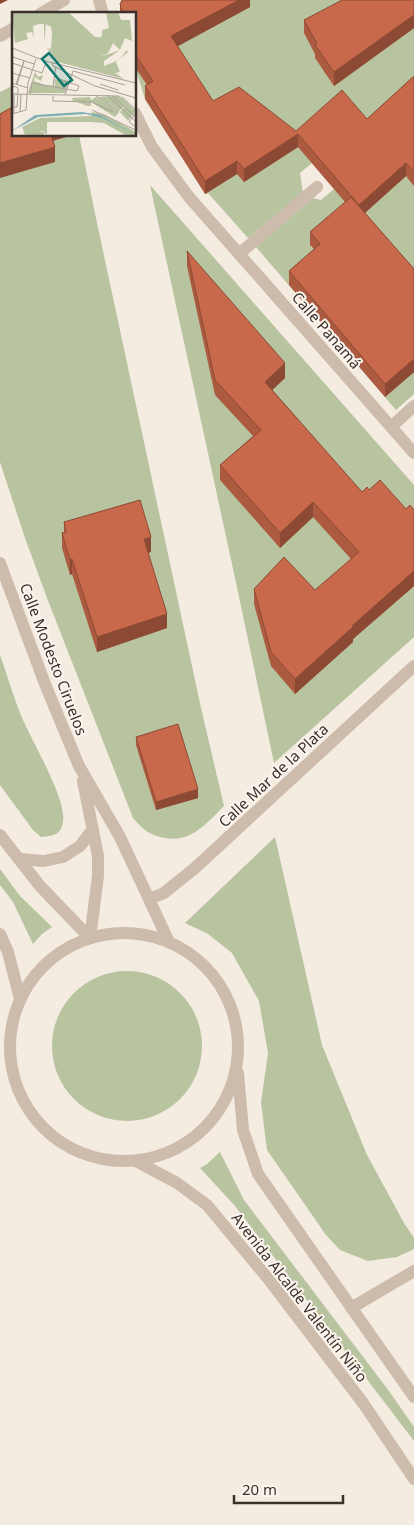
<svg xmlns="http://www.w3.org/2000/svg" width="414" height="1525" font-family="'Noto Sans',sans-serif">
<rect width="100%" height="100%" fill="#f4ebe1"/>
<!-- green -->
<path fill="#b8c4a0" d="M129,0H414V394L396,410L256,247L313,198L321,200L334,189L312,163L300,173L303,193L248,238L208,193L206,194L145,99L135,67V14H122Z
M14,85V135H79L97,223L201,708L224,806C207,823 191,843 165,838C151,836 142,829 133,818L47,598L25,538L0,462V92Z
M150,185L414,485V637L274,763L238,592Z
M0,655C8,677 14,699 23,720C33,743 67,800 63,822C61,835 53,836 41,837L33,830L0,785Z
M275,837L322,1045L367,1155L404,1223L414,1238V1249L397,1257L368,1261L340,1250L326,1235L267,1150L261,1102L268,1053L259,1001L232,953L208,934L185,923Z
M0,869L20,896L52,927L42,934L33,944L13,902L0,885Z
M52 1046a75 75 0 1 1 150 0a75 75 0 1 1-150 0Z
M220,1152L244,1200L389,1391L414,1427V1441L235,1206L200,1168L207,1164Z"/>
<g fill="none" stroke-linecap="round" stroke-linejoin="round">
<!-- minor -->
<path stroke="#cdbbac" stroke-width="12" d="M99,0L103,14
M40,14L64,0
M0,36L14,28
M135,113L152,147L189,197L414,453
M239,254L317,187
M391,427L414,406
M0,563L45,684L79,766L120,837L169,942
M83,781L98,856V876L90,938
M19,859L44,861L63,857L80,846L93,829
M149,899L164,893L195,868L414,666
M351,1308L414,1271"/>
<!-- tertiary -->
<path stroke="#cdbbac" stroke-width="12" d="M0,835L40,886L90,938
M10 1047a114 114 0 1 1 228 0a114 114 0 1 1-228 0Z
M0,934L8,952L20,999
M238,1073L243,1130L258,1174L414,1397
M136,1161L177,1183L207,1205L270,1281L363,1403L414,1479"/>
</g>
<!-- wall -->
<path fill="#ac5a40" d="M250,0V7L177,46L213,101L296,131L367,119L414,76V186L406,176L365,213L414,269V372L385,397L289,285V271L314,249L310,245V232L345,202L298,147L244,182L237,174L205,194L145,99V86L147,85L135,67V14H120V4Z
M414,0V28L334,86L315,58V54L304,33V20Z
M187,251L285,378L272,390L362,492L369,490L406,509L414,510V586L353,639V642L295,694L271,666L254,604V589L315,590L351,559L313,517L280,548L220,480V465L253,436L215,395L187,266Z
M64,522L151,552L148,553L167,628L97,652L72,574L70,575L62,548V533L64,532Z
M136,737L198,798L156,810L136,745Z"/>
<!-- shaded-wall -->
<path fill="#8c4a34" d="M0,0H8L0,4Z
M239,0H250V7L171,50V36Z
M414,15V28L334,86V72Z
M298,134V147L244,182V169Z
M49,135H73L49,142Z
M55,147V162L0,178V163Z
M237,161V174L205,194V181Z
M406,163V176L359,218V205Z
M414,359V372L385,397V384Z
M285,363V378L265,397V382Z
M313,502V517L280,548V533Z
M151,537V552L144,554V539Z
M72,559V574L70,575V560Z
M414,571V586L353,639V642L295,694V679L352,626Z
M167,614V628L97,652V637Z
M198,789V798L156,810V802Z"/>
<!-- building -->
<path fill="#c8694b" stroke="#8c4a34" d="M122,0H239L171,36L213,101L239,87L296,131L342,90L367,119L414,76V172L406,163L359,205L298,134L244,169L237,161L205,181L145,86L153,81L135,54V14H123L120,4Z
M342,0H414V15L334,72L315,45L317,44L304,20Z
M14,106V135H51L55,147L0,163V114Z
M351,197L414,269V359L385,384L289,271L320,244L310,232Z
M187,251L285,363L265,382L362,492L367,487L369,490L380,480L406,509L410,505L414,510V571L352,626L353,627L295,679L271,652L254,589L284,557L315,590L359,552L313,502L280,533L220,465L261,430L215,380Z
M140,500L151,537L144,539L167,614L97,637L72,559L70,560L62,533L66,532L64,522Z
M178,724L198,789L156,802L136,737Z"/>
<g text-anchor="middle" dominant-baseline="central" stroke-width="4" stroke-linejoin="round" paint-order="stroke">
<!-- street labels -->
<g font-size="15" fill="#3b302b" stroke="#fbf5ee">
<text transform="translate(327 330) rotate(49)">Calle Panamá</text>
<text transform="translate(54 659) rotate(69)">Calle Modesto Ciruelos</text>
<text transform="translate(273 775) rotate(-43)">Calle Mar de la Plata</text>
<text transform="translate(300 1297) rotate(52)">Avenida Alcalde Valentín Niño</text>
</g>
</g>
<!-- overview -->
<g transform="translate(12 12)">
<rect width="124" height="124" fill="#f4ebe1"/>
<path d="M0,0H56L83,25H88L86,27L90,24V18L97,16L94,0H106L109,8H118L120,29L113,26L108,38L101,31L96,41L88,45L108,38L92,49V54L107,48L115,38L116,40L104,50L108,60L103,61L112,67L46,50L35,36L39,37L40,21L39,15L34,12L32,30V12H27L21,14L22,26L20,20L14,21L16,27L3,31ZM23,60L26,65L31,63L29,69L23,65L22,69L33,73L43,74L42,67L57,69L53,81H16ZM108,84L124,99L116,109L108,100L114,93L107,99L86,85ZM78,85L79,88L84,85L107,100L103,105L79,90V94H75L60,88V86ZM80,100L92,102L124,120V124H115L92,111L78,110H35V123L31,119L26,120H32V124H13L12,120L10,115L28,106L80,104Z" fill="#b8c4a0"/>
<path d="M70,100L88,103L124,123L90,106L74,102L26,105L0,119L23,103Z" fill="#7fb0b2"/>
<path fill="none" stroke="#aaa098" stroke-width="1" d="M0,36L33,49L124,71M1,45L22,52M40,50L41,54L83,74L124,86M0,51L30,61L34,50M0,61L18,66M0,71L16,76M4,72L12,49L5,73M88,72L106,78M41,74L44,54M0,79L1,74L6,76V81M0,82L107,84M18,82L20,71L65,79L67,74L42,65M53,83L61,59L113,73M95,83L124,110M41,84V89L80,90L101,100M84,84L107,100M100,84L124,105M110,85L124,98M0,95H5L6,82H3M80,98L124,118M8,100L9,82M2,101V83M124,101L117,110L124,115M0,102L14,98L16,71L24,47"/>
<path fill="#0f766e" fill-opacity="0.15" stroke="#0f766e" stroke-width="2.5" d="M37,41L60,68L52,74L30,47Z"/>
<rect width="124" height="124" fill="none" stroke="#3b302b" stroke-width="2.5"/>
</g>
<!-- scale -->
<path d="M234 1495v8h109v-8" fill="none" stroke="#3b302b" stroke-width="2.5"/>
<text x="242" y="1495" font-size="15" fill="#3b302b" stroke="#fbf5ee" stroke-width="4" paint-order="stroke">20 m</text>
</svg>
